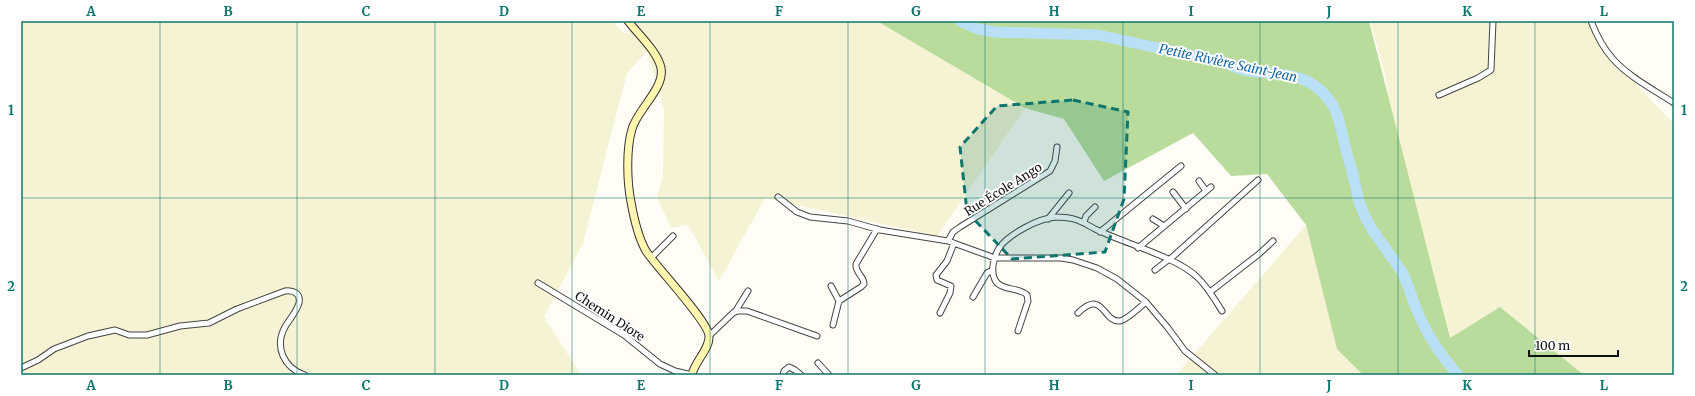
<svg xmlns="http://www.w3.org/2000/svg" width="1695" height="396" font-family="Merriweather,serif">
<rect width="100%" height="100%" fill="#fffdf5"/>
<!-- farmland -->
<path fill="#f6f3d4" d="M21,21H612L625,34L638,21H877L1025,108L937,236L765,198L719,281L688,225L671,228L657,197L663,175L664,109L647,51L627,73L583,243L544,317L581,375H21Z
M1370,21H1594L1606,53L1673,123H1674V375H1584L1500,307L1450,338L1419,283L1385,74Z
M1306,225L1337,348L1363,375H1176Z"/>
<!-- forest -->
<path fill="#b9dc9c" d="M877,21H1369L1450,338L1500,307L1584,375H1363L1337,349L1306,225L1267,174L1231,176L1193,133L1104,181L1064,119L1025,108Z"/>
<g fill="none" stroke-linecap="round" stroke-linejoin="round">
<!-- river -->
<path stroke="#b9e0f7" stroke-width="11" d="M960,21L978,29L995,32L1098,35L1227,63C1253,80 1291,65 1319,89C1336,104 1338,116 1343,137C1345,150 1350,162 1353,175C1356,186 1357,197 1361,207C1370,232 1390,252 1403,274C1409,285 1411,297 1416,308C1427,335 1439,353 1458,375"/>
<!-- street casing -->
<g stroke="#444" stroke-width="7">
<path id="street" d="M1591,21C1596,34 1603,48 1613,59C1629,77 1654,90 1674,103
M1439,95L1478,78L1491,70L1493,21
M1199,181L1206,191
M1173,192L1186,209
M778,197L797,212L810,217L848,221L880,230L948,241L995,258H1061L1073,260L1097,268L1117,279L1146,302L1168,328L1185,351L1215,375
M1048,219L1069,193
M1153,219L1164,226
M1084,222L1086,216L1095,207
M1100,232L1181,166
M948,241L953,232L960,227L1050,171L1055,161L1057,147
M1138,248L1211,187
M651,258L673,236
M1169,260L1258,180
M1155,270L1168,260
M538,283L624,335L660,364L675,371L692,375
M831,286L839,301
M1210,292L1259,254L1273,241
M973,297L987,273L993,270
M735,312L748,291
M940,313L950,293L951,286L937,280L936,275L947,261L954,243
M1078,313C1103,288 1103,323 1120,321C1127,320 1140,307 1146,302
M833,325L839,301L861,287L864,284C864,276 855,273 856,264L877,229
M1018,331L1028,301L1027,295C1019,287 1001,291 995,280C990,271 994,257 999,248C1009,234 1039,218 1056,217C1063,217 1071,218 1077,220C1086,223 1093,229 1102,232C1127,244 1178,258 1197,277C1207,286 1215,300 1222,311
M709,336L734,312L738,311H747L817,336
M818,363L829,375
M21,368L38,360L54,349L88,336L115,330L129,335H147L180,326L209,323L237,309L285,291C293,290 301,293 299,303C297,311 289,320 285,327C274,347 284,368 305,375
M783,375L784,371L789,367L795,370L801,375"/>
</g>
<!-- secondary casing -->
<g stroke="#333" stroke-width="9">
<path id="secondary" d="M628,21C637,33 658,52 661,68C665,88 637,110 632,129C626,149 627,182 631,202C634,219 638,237 646,251C657,268 709,322 709,336C710,349 694,362 692,375"/>
</g>
<!-- street -->
<use href="#street" stroke="#fff" stroke-width="5"/>
<!-- secondary -->
<use href="#secondary" stroke="#fff6b0" stroke-width="7"/>
</g>
<!-- marked area -->
<path fill="#0f766e" fill-opacity="0.2" stroke="#0f766e" stroke-width="3" stroke-dasharray="8 5" stroke-linejoin="round" d="M1073,100L1128,112L1124,199L1105,252L1012,259L967,212L960,147L997,106Z"/>
<!-- grid -->
<path fill="none" stroke="#0f766e" stroke-width="1" stroke-opacity="0.55" d="M160,21V375M297,21V375M435,21V375M572,21V375M710,21V375M848,21V375M985,21V375M1123,21V375M1260,21V375M1398,21V375M1535,21V375M21,198H1674"/>
<g text-anchor="middle" dominant-baseline="central" stroke-width="4" stroke-linejoin="round" paint-order="stroke">
<!-- street labels -->
<g font-size="12" fill="#111" stroke="#fff">
<text transform="translate(1003 189) rotate(-32)">Rue École Ango</text>
<text transform="translate(610 316) rotate(33)">Chemin Diore</text>
</g>
<!-- water labels -->
<g font-size="13" font-style="italic" fill="#1768a6" stroke="#fff">
<text transform="translate(1228 63) rotate(12)">Petite Rivière Saint-Jean</text>
</g>
</g>
<!-- border -->
<rect width="1695" height="396" fill="none" stroke="#ffffff" stroke-width="44"/>
<!-- scale -->
<path d="M1529 350v6h89v-6" fill="none" stroke="#111111" stroke-width="2"/>
<text x="1535" y="350" font-size="12" fill="#111111" stroke="#ffffff" stroke-width="3" paint-order="stroke">100 m</text>
<rect x="22" y="22" width="1651" height="352" fill="none" stroke="#0f766e" stroke-width="1.5"/>
<g font-size="13" text-anchor="middle" font-weight="bold" fill="#0f766e">
<text x="91" y="16">A</text>
<text x="228" y="16">B</text>
<text x="366" y="16">C</text>
<text x="504" y="16">D</text>
<text x="641" y="16">E</text>
<text x="779" y="16">F</text>
<text x="916" y="16">G</text>
<text x="1054" y="16">H</text>
<text x="1191" y="16">I</text>
<text x="1329" y="16">J</text>
<text x="1467" y="16">K</text>
<text x="1604" y="16">L</text>
<text x="11" y="115">1</text>
<text x="1684" y="115">1</text>
<text x="11" y="291">2</text>
<text x="1684" y="291">2</text>
<text x="91" y="390">A</text>
<text x="228" y="390">B</text>
<text x="366" y="390">C</text>
<text x="504" y="390">D</text>
<text x="641" y="390">E</text>
<text x="779" y="390">F</text>
<text x="916" y="390">G</text>
<text x="1054" y="390">H</text>
<text x="1191" y="390">I</text>
<text x="1329" y="390">J</text>
<text x="1467" y="390">K</text>
<text x="1604" y="390">L</text>
</g>
</svg>
